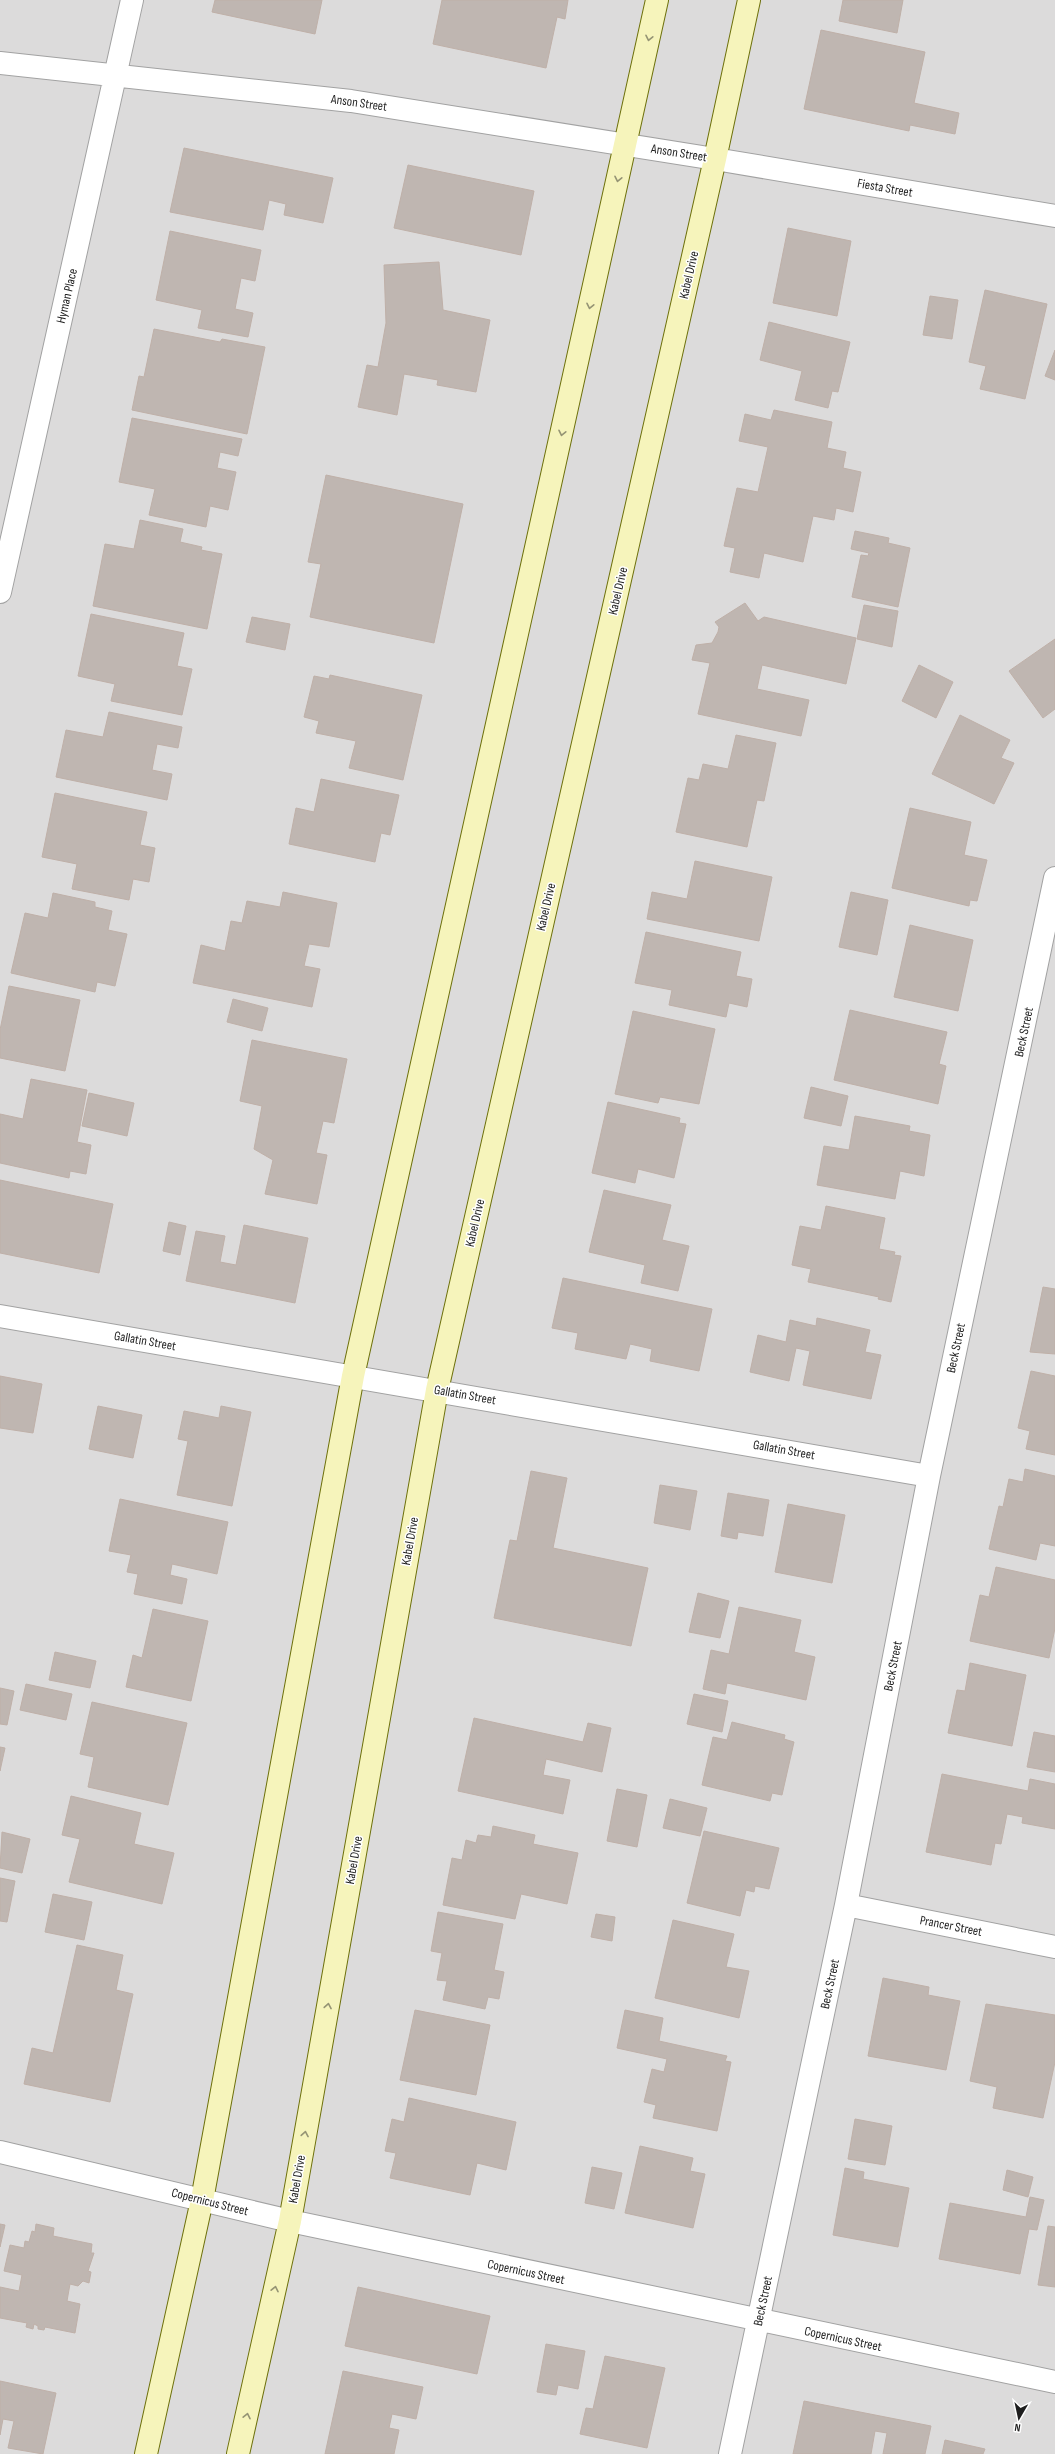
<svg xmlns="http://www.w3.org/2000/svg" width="1055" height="2454" font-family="'Sofia Sans Condensed',sans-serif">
<rect width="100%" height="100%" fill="#eeeae5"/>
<!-- residential -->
<path fill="#dcdbdb" d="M0,0H1055V2454H0Z"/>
<!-- building -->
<path fill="#bfb6b1" stroke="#bfb0a8" d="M215,0H322L315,34L212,12Z
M442,0H568L565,19L557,17L546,68L433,44Z
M843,0H903L897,33L839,21Z
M821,30L925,52L914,103L959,113L955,134L910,125L909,131L804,109Z
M184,148L333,178L323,223L284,215L286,204L269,200L263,230L170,212Z
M408,165L534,191L521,255L394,228Z
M788,228L851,241L837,316L773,303Z
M170,231L261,250L255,281L241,278L235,309L253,313L248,337L198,328L202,310L156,300Z
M439,262L443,310L490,320L476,392L437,385L438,380L404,374L397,415L358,407L367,365L378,367L386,323L384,265Z
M985,290L1047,304L1025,399L980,389L986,366L969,362Z
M930,296L958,300L952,339L923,335Z
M769,322L850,342L838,392L832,391L828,408L795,400L802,371L760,360Z
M154,329L220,342L222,339L265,347L247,434L132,410L139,376L144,377Z
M1055,350V380L1045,376Z
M774,410L832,422L827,448L846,452L843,468L861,472L853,512L836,508L834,520L813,516L803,562L764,553L759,578L730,572L735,548L724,546L737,488L758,492L768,447L739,441L745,414L771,420Z
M132,418L242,439L238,456L220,452L217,468L236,472L228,510L210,506L206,527L149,515L155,489L119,482Z
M326,475L463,504L434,643L310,617L321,564L308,562Z
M140,520L183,529L180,542L202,547L201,550L222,554L207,629L93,606L105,544L134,549Z
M855,531L889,538L888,543L910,548L898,607L852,597L861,555L868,556L869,553L851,549Z
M745,603L758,621L764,617L856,638L846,684L762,665L757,689L809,700L801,736L698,714L710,663L692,660L696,645L712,643L718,632L719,627L715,622Z
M864,605L898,611L892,647L857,639Z
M91,614L184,633L177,666L192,669L182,715L111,701L115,684L78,676Z
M252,617L290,624L285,650L246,642Z
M1055,639V709L1043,718L1009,671Z
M919,665L953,682L936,718L902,701Z
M330,675L422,695L403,780L349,768L356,741L316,733L319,721L304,717L314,676L329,679Z
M109,712L182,727L178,748L157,744L152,770L172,774L167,800L56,777L66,730L103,737Z
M960,715L1010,740L1001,758L1014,763L994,804L932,774Z
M736,735L776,743L764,801L757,800L747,847L676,832L688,778L699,780L703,764L728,769Z
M321,779L399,795L390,835L381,833L375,862L289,844L296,808L314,812Z
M55,793L147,812L140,845L155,848L149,882L133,879L129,900L72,889L77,864L42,857Z
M910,808L971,822L964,855L987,860L977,901L970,900L969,906L892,888Z
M695,861L772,877L759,941L647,919L652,892L687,899Z
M283,892L337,903L329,947L309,944L304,966L320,969L312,1007L193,983L201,945L225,951L231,921L242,923L247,901L280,907Z
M851,892L888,900L877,955L839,947Z
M53,893L95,902V907L112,911L108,930L127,934L115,986L97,982L95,992L11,973L25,913L48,918Z
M910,925L973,940L958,1011L894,997Z
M646,932L741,952L736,976L752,979L747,1007L729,1003L726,1017L669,1005L672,990L635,983Z
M9,986L80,1000L65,1071L0,1058V1030Z
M233,999L268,1008L262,1031L227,1022Z
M850,1010L947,1032L939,1064L946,1066L938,1104L834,1080Z
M633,1011L715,1029L699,1104L660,1097L658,1103L615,1094Z
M252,1040L347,1059L334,1123L323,1121L316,1153L327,1155L317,1204L265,1194L273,1160L254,1149L262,1106L240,1101Z
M31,1079L87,1090L77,1142L91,1145L86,1174L70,1171L69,1178L0,1163V1114L23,1119Z
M811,1087L848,1096L841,1126L804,1118Z
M89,1093L134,1103L127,1136L82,1126Z
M608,1102L680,1118L679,1123L686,1124L674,1178L638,1169L635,1183L592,1173Z
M855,1116L910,1126L909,1131L930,1135L924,1176L900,1171L895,1199L817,1185L824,1146L849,1150Z
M0,1180L113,1204L99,1273L0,1253Z
M604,1190L671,1205L662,1240L689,1246L678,1291L641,1283L645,1265L589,1252Z
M826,1206L885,1218L879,1249L895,1252L894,1255L901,1256L891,1302L878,1299L879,1297L808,1282L811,1269L792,1265L800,1226L821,1230Z
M169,1222L186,1226L180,1255L163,1251Z
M244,1225L308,1238L295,1303L186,1281L196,1231L225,1236L220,1262L236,1265Z
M563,1278L712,1309L699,1371L650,1361L652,1349L630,1344L626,1359L575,1349L578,1333L552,1328Z
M1043,1287L1055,1289V1354L1030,1352Z
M817,1318L870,1330L865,1352L881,1355L871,1399L803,1385L810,1351L796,1348L789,1381L750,1372L758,1335L786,1342L790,1320L816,1326Z
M1031,1371L1055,1376V1455L1026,1449L1030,1431L1018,1428Z
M0,1376L42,1384L33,1433L0,1428Z
M98,1406L142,1415L133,1458L89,1449Z
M221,1406L251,1412L232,1506L177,1495L188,1441L178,1439L184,1411L219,1418Z
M1025,1469L1055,1476V1546L1040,1543L1036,1560L989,1549L999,1506L1003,1507L1009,1479L1023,1482Z
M531,1471L567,1478L553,1548L648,1568L631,1646L494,1618L510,1540L517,1541Z
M660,1485L697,1491L690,1530L654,1523Z
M728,1493L769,1500L763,1536L738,1532L737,1539L721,1536Z
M120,1499L228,1522L217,1574L172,1564L170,1575L187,1579L182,1604L134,1594L138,1574L127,1572L131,1555L109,1551Z
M788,1504L845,1515L832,1583L775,1572Z
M996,1567L1055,1580V1628L1049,1658L970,1641L980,1595L989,1597Z
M698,1593L729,1601L720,1638L689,1632Z
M739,1607L801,1620L794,1652L815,1657L806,1700L727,1683L725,1694L703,1689L711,1650L729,1654Z
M153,1609L208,1621L191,1701L126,1687L133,1655L142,1658Z
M55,1652L96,1661L90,1688L49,1680Z
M970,1663L1026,1675L1012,1746L948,1733L957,1690L965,1691Z
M26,1684L72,1694L66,1720L20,1710Z
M0,1688L14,1691L7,1725L0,1724Z
M694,1694L728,1701L722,1732L687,1724Z
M92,1702L187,1723L168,1805L88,1787L94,1757L80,1754Z
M474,1718L583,1742L588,1723L611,1728L602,1772L546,1759L543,1775L570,1780L563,1814L458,1791Z
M732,1722L785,1735L784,1739L794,1742L782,1795L772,1793L770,1801L702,1785L713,1737L727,1740Z
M1034,1732L1055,1736V1772L1027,1767Z
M0,1747L5,1748L0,1771Z
M942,1774L1028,1791L1030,1779L1055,1784V1829L1022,1823L1023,1817L1007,1814L1001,1844L995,1843L991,1865L926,1852Z
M617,1789L647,1795L637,1847L607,1841Z
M71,1796L141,1813L134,1844L174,1853L162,1904L69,1882L80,1839L62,1835Z
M670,1799L707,1808L700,1836L663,1828Z
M493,1826L535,1835L533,1844L578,1853L567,1904L521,1894L515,1919L443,1905L452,1858L462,1860L466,1840L476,1843L478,1835L491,1837Z
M704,1831L779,1848L769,1889L755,1886L754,1892L746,1890L740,1916L687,1903Z
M2,1832L30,1839L22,1873L0,1868Z
M0,1878L15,1881L7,1922L0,1921Z
M53,1894L92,1902L84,1940L45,1932Z
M438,1912L503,1924L494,1970L504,1972L499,1999L488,1997L485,2009L443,2000L447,1981L437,1980L442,1953L431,1951Z
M596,1914L615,1917L612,1941L591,1937Z
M673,1920L734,1934L726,1967L749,1971L739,2018L655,1998Z
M77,1945L123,1955L116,1990L133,1994L110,2102L24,2084L32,2048L53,2053Z
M883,1978L929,1987L928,1995L960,2001L946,2070L868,2056Z
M986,2004L1055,2015V2062L1043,2118L993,2108L997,2087L970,2081Z
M415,2010L490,2025L476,2095L400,2080Z
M625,2010L663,2018L659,2041L727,2056L725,2061L731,2062L717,2131L653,2118L656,2105L644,2102L652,2069L664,2072L667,2059L617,2048Z
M409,2098L516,2122L506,2170L477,2163L470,2195L390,2178L396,2153L385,2151L392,2119L404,2122Z
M855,2119L892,2126L885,2165L848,2159Z
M640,2146L693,2158L690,2171L705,2174L693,2228L625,2213Z
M592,2167L622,2173L614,2209L585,2203Z
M845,2168L864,2172L863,2179L909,2188L898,2247L833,2235Z
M1007,2170L1033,2177L1028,2197L1003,2190Z
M1030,2197L1044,2200L1037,2230L1029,2229L1020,2274L939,2259L950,2203L1026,2217Z
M0,2224L5,2225L0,2247Z
M36,2224L54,2228L53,2236L92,2244L91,2253H94L88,2271L91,2272L89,2283L83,2281L78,2286L70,2284L67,2301L80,2304L75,2333L45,2327L44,2330L38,2329V2326L34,2324L33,2329L26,2327L27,2323L0,2318V2287L19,2291L22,2275L4,2271L10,2245L24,2248L25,2241L29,2242L32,2231L35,2232Z
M1048,2226L1055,2227V2287L1038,2285Z
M358,2287L490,2316L477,2374L345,2346Z
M546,2344L585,2351L578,2389L558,2385L556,2395L537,2392Z
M605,2356L665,2368L647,2448L580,2434L586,2408L593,2409Z
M343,2371L423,2387L416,2419L392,2414L389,2428L399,2430L394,2454H325Z
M0,2381L56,2393L43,2454L8,2448L14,2421L3,2419L0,2435Z
M804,2401L931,2426L925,2454H883L887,2433L875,2431L871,2454H793Z
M945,2440L985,2449L983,2454H942Z"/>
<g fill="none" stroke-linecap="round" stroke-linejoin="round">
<!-- street casing -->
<g stroke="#a2a2a2" stroke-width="24">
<path id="street" d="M0,63L351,101L715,159L1055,216
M0,592L132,0
M0,1316L929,1476
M846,1905L1055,1947
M0,2152L290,2221L1055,2382
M730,2454L846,1905L929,1476L1055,878"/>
</g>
<!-- secondary casing -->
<g stroke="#6d700b" stroke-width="24">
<path id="secondary" d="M146,2454L202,2200L353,1376L657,0
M238,2454L290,2221L437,1390L715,159L749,0"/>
</g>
<!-- street -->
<use href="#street" stroke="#fff" stroke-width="22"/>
<!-- secondary -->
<use href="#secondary" stroke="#f6f4bb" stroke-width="22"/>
</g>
<!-- one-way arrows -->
<defs><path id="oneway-chevron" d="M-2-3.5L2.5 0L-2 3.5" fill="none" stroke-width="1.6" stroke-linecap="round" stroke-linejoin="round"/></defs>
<g stroke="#959474">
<use href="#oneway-chevron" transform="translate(649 38) rotate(102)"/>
<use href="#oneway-chevron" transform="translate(618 179) rotate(102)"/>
<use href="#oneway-chevron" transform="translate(590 306) rotate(102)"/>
<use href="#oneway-chevron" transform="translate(562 433) rotate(102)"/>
<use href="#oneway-chevron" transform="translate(328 2006) rotate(-80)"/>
<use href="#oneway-chevron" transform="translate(305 2134) rotate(-80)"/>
<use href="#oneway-chevron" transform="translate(275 2289) rotate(-78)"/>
<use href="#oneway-chevron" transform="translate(247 2416) rotate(-78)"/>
</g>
<g text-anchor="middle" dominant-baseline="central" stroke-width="3" stroke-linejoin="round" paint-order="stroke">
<!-- street labels -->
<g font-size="13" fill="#1e1e1e" stroke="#fff">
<text transform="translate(359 103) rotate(8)">Anson Street</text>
<text transform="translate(679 153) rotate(9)">Anson Street</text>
<text transform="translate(885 188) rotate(10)">Fiesta Street</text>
<text transform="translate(689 275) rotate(-77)">Kabel Drive</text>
<text transform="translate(67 296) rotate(-77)">Hyman Place</text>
<text transform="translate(618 591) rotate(-77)">Kabel Drive</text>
<text transform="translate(546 907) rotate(-77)">Kabel Drive</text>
<text transform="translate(1024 1032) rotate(-78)">Beck Street</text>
<text transform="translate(475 1223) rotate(-77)">Kabel Drive</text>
<text transform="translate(145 1341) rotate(10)">Gallatin Street</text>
<text transform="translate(956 1348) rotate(-78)">Beck Street</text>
<text transform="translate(465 1395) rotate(10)">Gallatin Street</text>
<text transform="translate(784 1450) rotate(10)">Gallatin Street</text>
<text transform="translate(410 1541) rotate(-80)">Kabel Drive</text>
<text transform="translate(893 1666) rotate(-79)">Beck Street</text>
<text transform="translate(354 1860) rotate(-80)">Kabel Drive</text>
<text transform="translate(951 1926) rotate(11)">Prancer Street</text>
<text transform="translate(830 1984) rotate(-78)">Beck Street</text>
<text transform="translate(297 2179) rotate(-80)">Kabel Drive</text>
<text transform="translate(210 2202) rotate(14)">Copernicus Street</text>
<text transform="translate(526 2272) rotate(12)">Copernicus Street</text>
<text transform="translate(763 2301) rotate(-78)">Beck Street</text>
<text transform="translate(843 2339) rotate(12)">Copernicus Street</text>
</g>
</g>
<!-- north arrow -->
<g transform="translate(1019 2418) rotate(189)" stroke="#ffffff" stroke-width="3" paint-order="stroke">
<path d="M0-3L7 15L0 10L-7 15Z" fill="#1e1e1e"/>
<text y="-6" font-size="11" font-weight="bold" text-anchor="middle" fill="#1e1e1e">N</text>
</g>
</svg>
